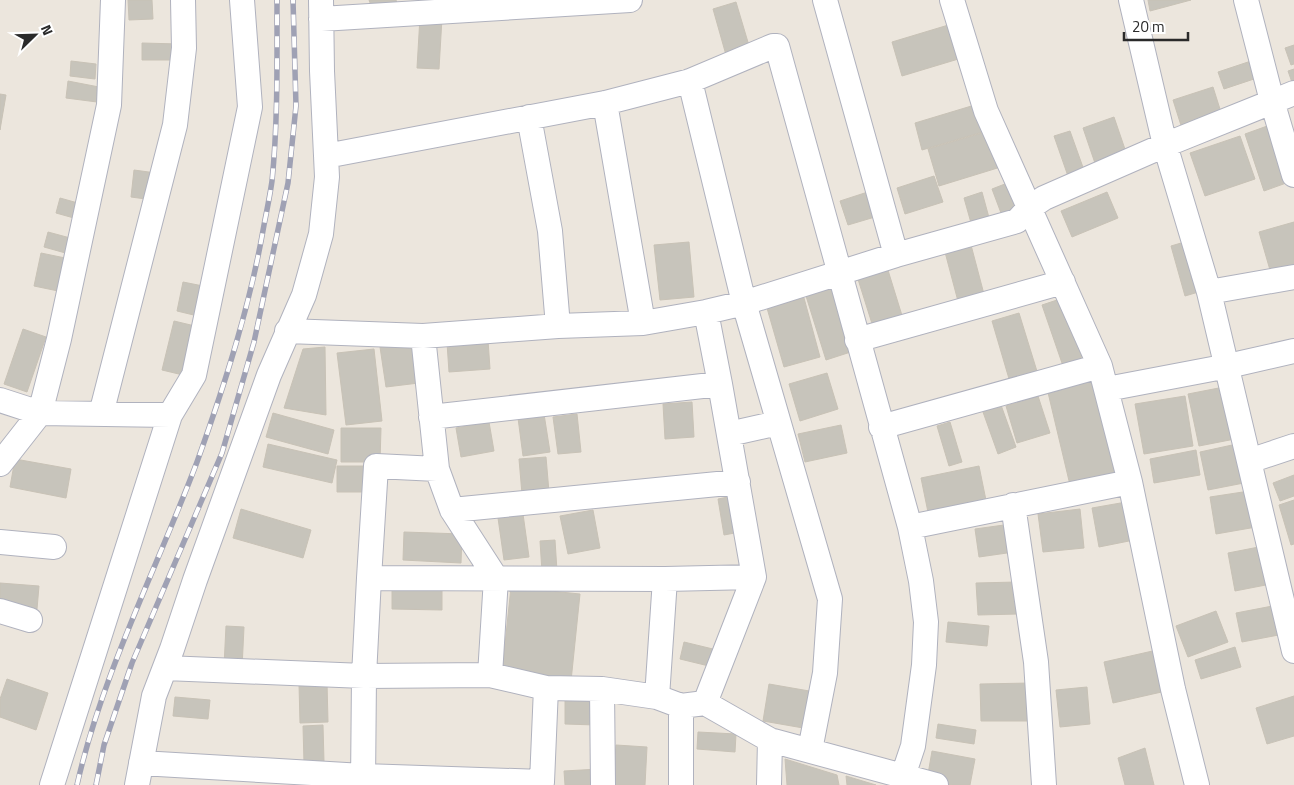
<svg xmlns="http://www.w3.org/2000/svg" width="1294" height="785" font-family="'Titillium Web',sans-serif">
<rect width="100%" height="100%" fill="#ece6dd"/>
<!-- building -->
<path fill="#c7c4bb" stroke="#c8c2b6" d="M128,0H152L153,19L129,20Z
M369,0H396L397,3L373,11Z
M1148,0H1191L1150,11Z
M736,2L750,49L726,55L713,9Z
M420,17L442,18L439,69L417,68Z
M955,23L965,57L902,76L892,42Z
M142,43L179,44V60H142Z
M1294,45V64L1291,65L1285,48Z
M1263,57L1269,74L1224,89L1218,72Z
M71,61L96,64L95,79L70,76Z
M1294,69V88L1288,71Z
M68,81L99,87L97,102L66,98Z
M1213,87L1225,125L1185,138L1173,100Z
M0,94L6,95L0,130Z
M978,104L986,131L922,150L915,123Z
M1114,117L1129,161L1098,172L1083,128Z
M1270,125L1289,182L1264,191L1245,134Z
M992,130L1004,166L939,186L928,149Z
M1070,131L1085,173L1069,179L1054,136Z
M1240,136L1255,179L1205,196L1190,153Z
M134,170L156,173L153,200L131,197Z
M934,176L943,202L905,214L897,188Z
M1010,182L1022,214L1004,221L992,189Z
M877,189L885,214L848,225L840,201Z
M982,192L991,225L973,230L964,198Z
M1107,192L1118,218L1072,237L1061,211Z
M60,198L85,205L81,220L56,213Z
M1294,222V271L1272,277L1259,232Z
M48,232L74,239L69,254L44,247Z
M1198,238L1212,288L1185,296L1171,246Z
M689,242L694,297L660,300L654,245Z
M971,245L985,298L959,305L945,252Z
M41,253L70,259L63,292L34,286Z
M887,267L904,322L874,330L857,276Z
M183,282L208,287L202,317L177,311Z
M844,285L863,348L826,360L806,296Z
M1066,297L1086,358L1063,366L1042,305Z
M804,298L820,357L784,367L767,308Z
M1019,313L1040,381L1012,389L992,321Z
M174,321L195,326L183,375L162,370Z
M23,329L46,337L27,392L4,384Z
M488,340L490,369L449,372L447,343Z
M421,342L427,382L386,387L380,347Z
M325,347L326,415L284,408L303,349Z
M374,349L382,421L346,425L337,353Z
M827,373L838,409L800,421L789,384Z
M1095,373L1119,473L1070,485L1046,384Z
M1229,386L1240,438L1199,446L1188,394Z
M1038,396L1050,433L1017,443L1006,406Z
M1185,396L1193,446L1144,454L1135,404Z
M692,402L694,437L665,439L663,404Z
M1001,405L1016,447L998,454L983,412Z
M273,413L334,430L328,454L266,437Z
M544,414L550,452L523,456L518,418Z
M577,414L581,452L558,454L553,417Z
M489,422L494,451L461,457L456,428Z
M950,422L962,462L949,466L937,426Z
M841,425L847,453L805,462L798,434Z
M341,428H381L380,462H341Z
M1246,442L1254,481L1208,490L1200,452Z
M268,444L337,460L332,483L263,467Z
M1196,450L1200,475L1154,483L1150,459Z
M546,457L549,492L522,494L519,459Z
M15,459L71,469L66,498L10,487Z
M337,466H370V492H337Z
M979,466L988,510L930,522L921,478Z
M1294,475V496L1280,501L1273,483Z
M1256,490L1262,526L1216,534L1210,497Z
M733,496L740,532L724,535L718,499Z
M1294,500V544L1291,545L1279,505Z
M1132,501L1139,539L1099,547L1092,508Z
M241,509L311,530L303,558L233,538Z
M1080,509L1084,548L1043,552L1038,514Z
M593,510L600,548L568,554L560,516Z
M523,514L529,557L504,560L498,518Z
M1004,525L1007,553L979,557L975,529Z
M404,532L462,534L461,563L403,560Z
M555,540L557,571L542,572L540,541Z
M1269,545L1276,583L1235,591L1228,553Z
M1017,582L1018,614L978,615L976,583Z
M0,583L39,586L37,609L0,605Z
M392,587L442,589V610L392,609Z
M511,587L580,594L571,681L502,673Z
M1283,604L1289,633L1242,642L1236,613Z
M1216,611L1228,642L1188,657L1176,626Z
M948,622L989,626L987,646L946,642Z
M226,626L244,627L242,668L224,666Z
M684,642L717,650L713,667L680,659Z
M1235,647L1241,667L1201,679L1195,660Z
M1157,650L1166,691L1113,703L1104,662Z
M7,679L48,693L36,730L0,717V699Z
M327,683L328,722L300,723L299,684Z
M1030,683L1031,721H981L980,684Z
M769,684L815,692L809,729L763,721Z
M1087,687L1090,724L1060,727L1056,690Z
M1294,696V736L1267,744L1256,708Z
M175,697L210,700L208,719L173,716Z
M565,700L597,701L596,725L565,724Z
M938,724L976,730L974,744L936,738Z
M323,725L324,762L304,763L303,726Z
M698,732L736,734L735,752L697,749Z
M616,745L647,747L645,785H613Z
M1145,748L1154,785H1125L1118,758Z
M932,751L975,759L970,785H952L927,780Z
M785,759L837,775L839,785H787Z
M599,769L600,785H565L564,771Z
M846,776L876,785H847Z"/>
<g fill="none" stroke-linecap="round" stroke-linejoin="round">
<!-- minor casing -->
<g stroke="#b0b2be" stroke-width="26">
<path id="minor" d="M825,0L896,255
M952,0L986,111L1100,366L1130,482L1173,689L1197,785
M1131,0L1165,145L1209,292L1294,651
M1246,0L1272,101L1294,175
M321,19L630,0
M690,81L744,303L830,599L825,673L810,750
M605,103L643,323
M529,117L550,231L558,326
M326,156L605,103L690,81L773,46H777L910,527L921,581L926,622L924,665L913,746L903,776
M1209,292L1294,277
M287,331L423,336L558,326L643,323L706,312L744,303L896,255L1017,221L1028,209L1044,198L1165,145L1294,93
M423,336L437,469L452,510L496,578L490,675
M857,340L1063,282
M1107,389L1228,366L1294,351
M0,400L40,413L170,415
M101,414L175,125L184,48L183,0
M431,417L720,384
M881,427L1100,366
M729,434L778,423
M1249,461L1294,446
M0,464L40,413L59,339L109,105L113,0
M1013,505L1036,662L1044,785
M452,510L738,482
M910,527L1130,482
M0,542L54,547
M369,578L376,466L437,469
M0,611L30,620
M165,668L364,676L490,675L546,688L602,689L657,697L681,706L705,703L770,740L936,785
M602,689L603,785
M657,697L665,579
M705,703L754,577L720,384L706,312
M141,763L363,776L542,782L546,688
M52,785L170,415L194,375L250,107L242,0
M137,785L154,696L172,649L195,580L269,375L304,295L321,234L327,177L322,71L321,0
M363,785L364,676L369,578L665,579L754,577
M681,785V706
M769,785L770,740"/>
</g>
<!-- minor -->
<use href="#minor" stroke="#fff" stroke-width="24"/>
<!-- rail casing -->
<g stroke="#9fa1b4" stroke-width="5.5">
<path id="rail" d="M77,785C102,674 157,568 197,462C225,384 250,306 264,225C267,210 270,195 272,181C278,121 277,60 277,0
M96,785L104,745L132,663L222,453L254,342L288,183L296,106L293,0"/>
</g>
<!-- rail -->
<use href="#rail" stroke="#fff" stroke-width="4" stroke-dasharray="11" stroke-linecap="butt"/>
</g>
<!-- north arrow -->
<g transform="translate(35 35) rotate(67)" stroke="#ffffff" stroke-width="4" paint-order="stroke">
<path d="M0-4L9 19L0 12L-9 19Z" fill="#2a2a2a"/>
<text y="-8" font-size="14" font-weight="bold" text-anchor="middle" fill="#2a2a2a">N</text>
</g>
<!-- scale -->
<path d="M1124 32v8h64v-8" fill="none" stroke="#2a2a2a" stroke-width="2.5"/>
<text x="1132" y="32" font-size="15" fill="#2a2a2a" stroke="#ffffff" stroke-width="4" paint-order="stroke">20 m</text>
</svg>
